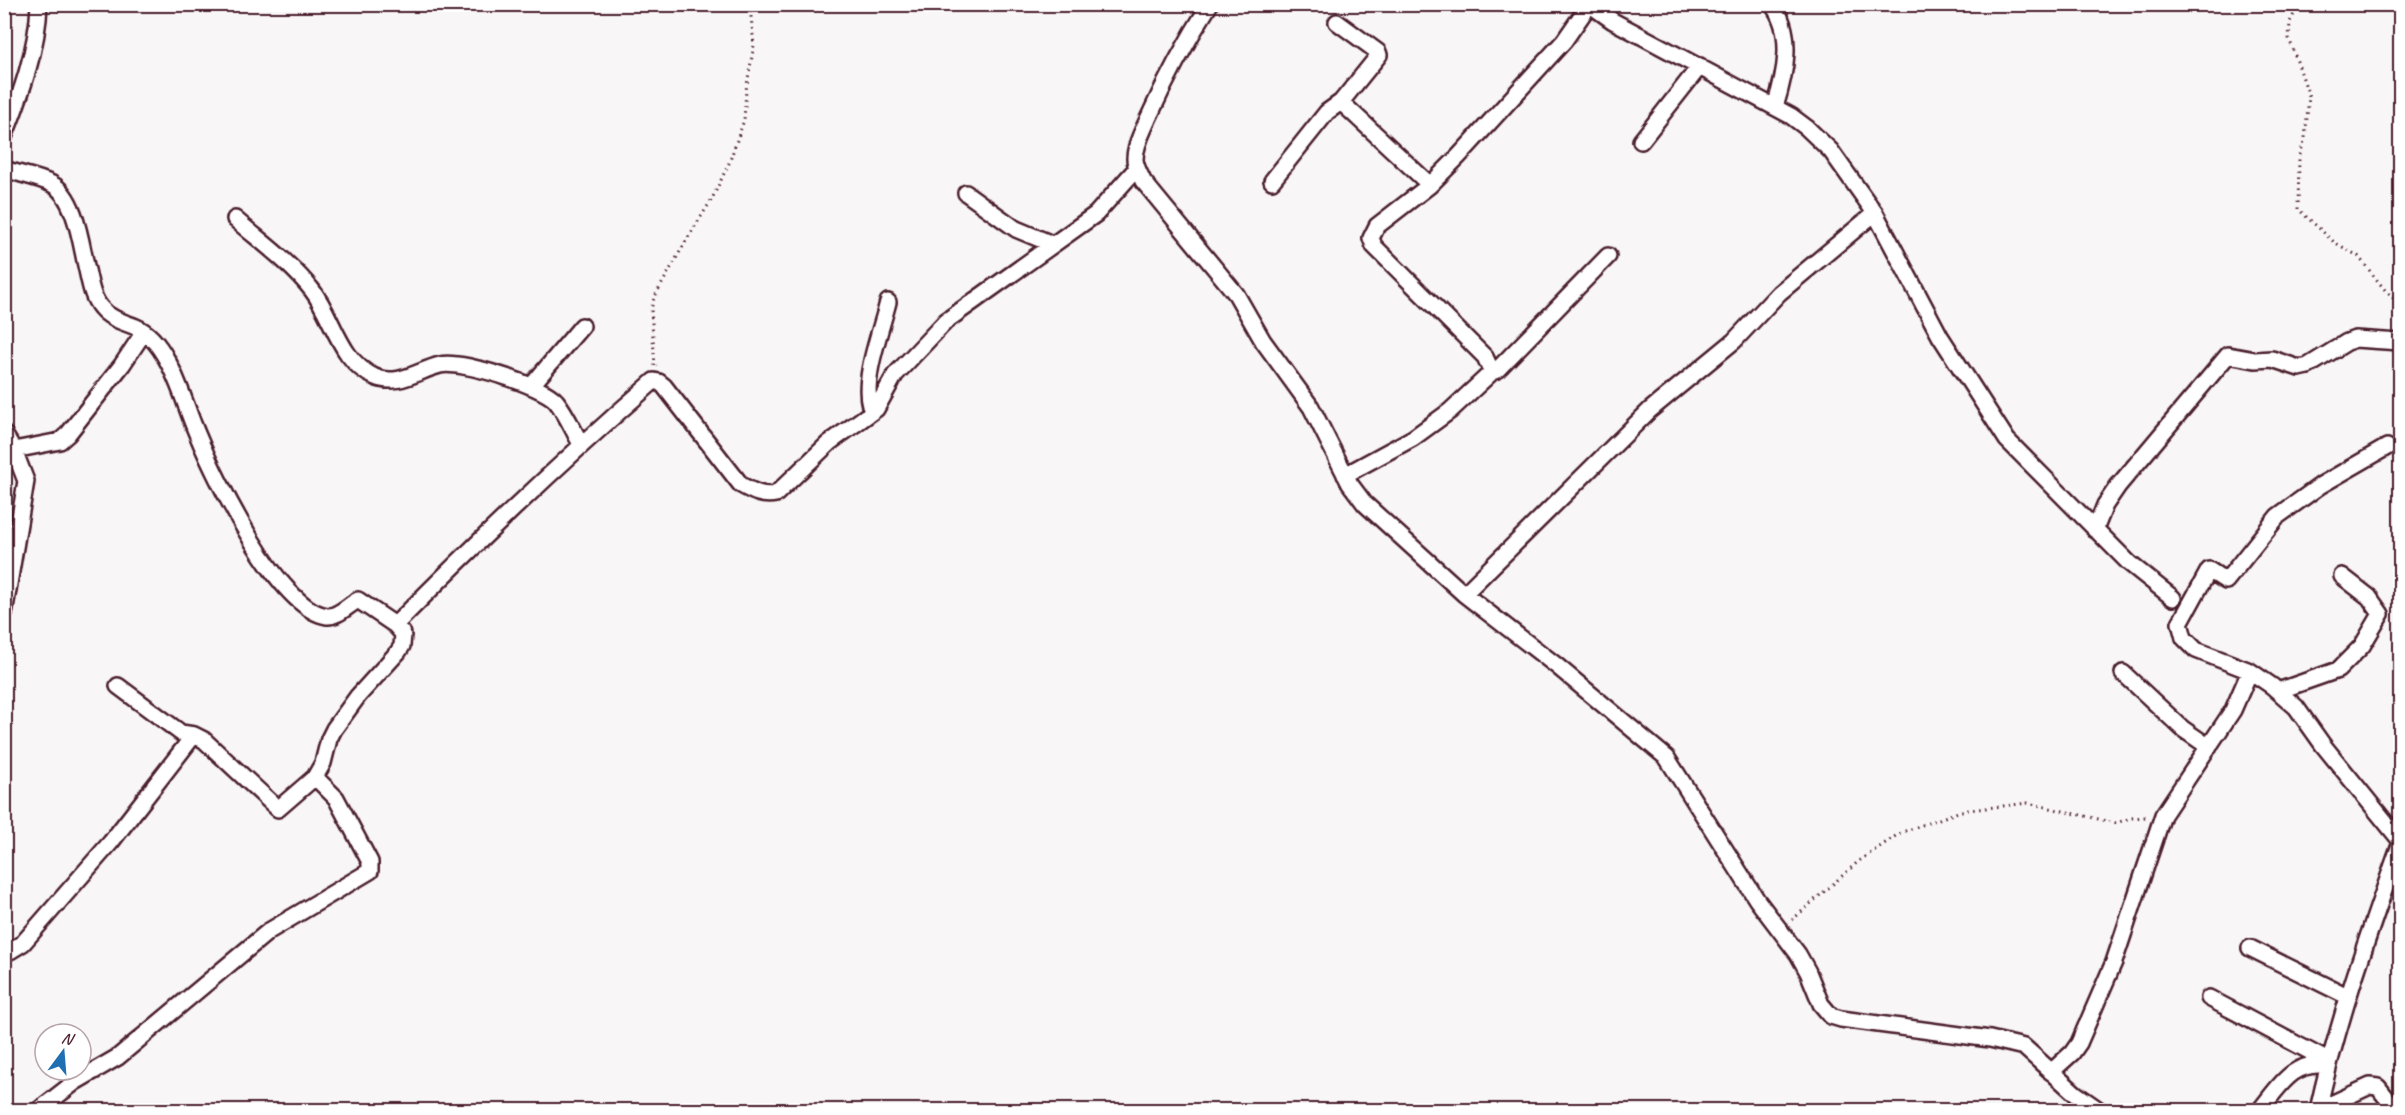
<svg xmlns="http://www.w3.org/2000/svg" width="2405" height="1115" font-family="Caveat,sans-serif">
<rect width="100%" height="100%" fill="#f8f6f7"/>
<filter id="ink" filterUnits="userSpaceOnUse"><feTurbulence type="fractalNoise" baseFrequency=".0167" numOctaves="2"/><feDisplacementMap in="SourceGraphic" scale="12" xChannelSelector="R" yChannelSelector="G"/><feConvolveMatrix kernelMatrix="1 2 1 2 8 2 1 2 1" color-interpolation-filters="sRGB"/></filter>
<g filter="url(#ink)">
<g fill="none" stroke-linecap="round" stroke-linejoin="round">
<!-- street casing -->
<g stroke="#4a1f2b" stroke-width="20">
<path id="street" d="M1210,4C1186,42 1166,79 1148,119C1143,131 1135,145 1135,159C1135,166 1140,174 1143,181L1236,294L1263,341L1311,407L1350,484L1365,504L1464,594L1557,666L1667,758L1757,900L1798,954L1808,972L1821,1004L1831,1016L1841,1019L1990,1039L2024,1047L2076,1094L2099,1110
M1589,4L1613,21L1791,116L1807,128L1831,151L1875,213L1940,336L2007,440L2129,563L2173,598
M1772,4C1795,33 1785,75 1775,107
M1337,22L1378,52L1379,55L1341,102L1430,185
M4,137C20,97 38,48 39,4
M1641,141L1700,66
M4,169C19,174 38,177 52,184C76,197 81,245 87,270C90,283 92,298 101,308C110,319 124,322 136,327C150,333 160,347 167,360C180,383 187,411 198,436C215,477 279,610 327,616C338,617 348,605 358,600L395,625L403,634L402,646L398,652L358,696L334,729L329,739L323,763L315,777L278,809L204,740L194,735L181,733L118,686
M1272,181L1327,112L1341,102
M966,193L1016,229L1052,244
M235,219C260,241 291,263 312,290C334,318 339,361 375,377C398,387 419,370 440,365C460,360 542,385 556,401C566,413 573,430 581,444
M1492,372L1497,370L1608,256
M532,385L582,326
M876,409L870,406C862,378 881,331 888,302
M4,434L14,450L26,481L4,614
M2387,447L2321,485L2278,516L2226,581L2209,570L2180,623L2184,638L2196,650L2250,671L2272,686L2296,707L2323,745L2400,840
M14,450L60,441L68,434L122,365L144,332
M1345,475L1413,438L1450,411L1492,372L1485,357L1374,246L1371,238L1377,226L1430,185L1458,157L1564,41L1589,5
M2095,530L2105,505L2118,486L2228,355L2255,360L2272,359L2299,368L2308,366L2347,342L2355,339L2400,342
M1464,594L1650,410L1734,341L1779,293L1875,213
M395,625C479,540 564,459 654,381L659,382L664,386L741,485C752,491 762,497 776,494L829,443L876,409L895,375L946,321L1096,214L1137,168
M2123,673L2183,729L2209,747
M2278,691L2338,670L2362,646L2381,614L2369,597L2342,576
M2250,948L2347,996
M4,950L10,951L23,943L111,842L194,735
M2209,998L2328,1061
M2051,1072L2072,1053L2079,1043L2114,962L2163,815L2233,710L2250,671
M39,1110L75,1082L118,1057L269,931L370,871V862L336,798L315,777
M2260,1110C2279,1087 2293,1059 2328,1066
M2318,1110C2338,1019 2369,933 2400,845
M2318,1110L2370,1086L2378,1087L2396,1110"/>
</g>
<!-- path -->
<path stroke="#4a1f2b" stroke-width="3" stroke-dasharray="1.5 4.5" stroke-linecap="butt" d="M2299,4L2290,22L2289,38L2309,96L2305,138L2299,158L2298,209L2334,242L2358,256L2385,290L2400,305
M655,366L651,309L654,298L686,241L712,199L729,163L744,120L746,90L754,45L750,7L752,4
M1792,920L1859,861L1900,833L1961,811L2028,803L2116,823L2131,818L2146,817"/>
<!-- street -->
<use href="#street" stroke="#fff" stroke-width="15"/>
</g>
</g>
<!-- margin -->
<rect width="2405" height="1115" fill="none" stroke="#fff" stroke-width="24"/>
<rect x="12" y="12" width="2381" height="1091" fill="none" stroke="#4a1f2b" stroke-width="2" filter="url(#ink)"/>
<!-- north arrow -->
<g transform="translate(63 1052) rotate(16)"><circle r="28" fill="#ffffff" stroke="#b7a5aa" stroke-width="1.5"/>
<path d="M0-4.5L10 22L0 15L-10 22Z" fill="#1f6fb2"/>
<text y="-9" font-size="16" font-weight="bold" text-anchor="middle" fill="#4a1f2b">N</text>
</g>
</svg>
